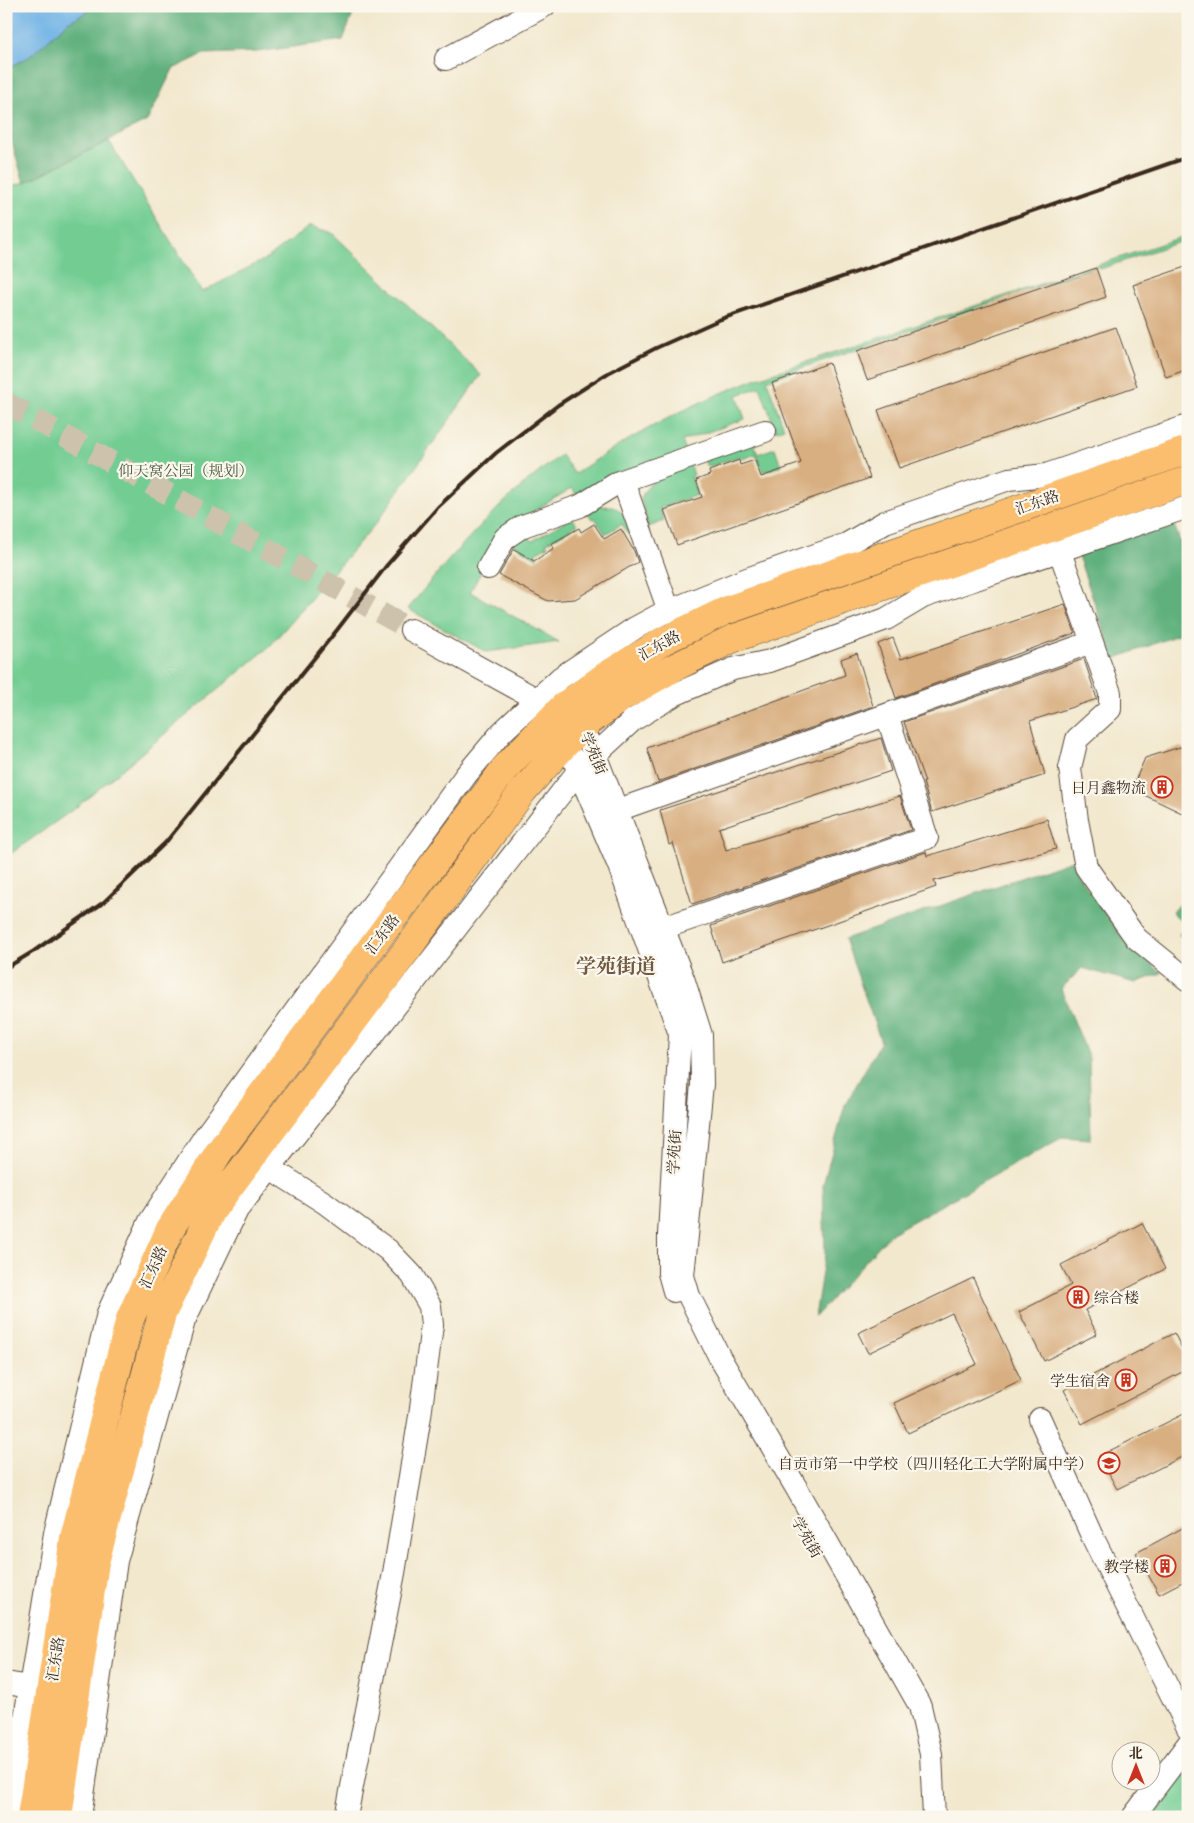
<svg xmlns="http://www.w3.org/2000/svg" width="1194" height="1823" font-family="'Gentium Book Plus','Noto Serif SC',serif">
<rect width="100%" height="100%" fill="#fbf7ec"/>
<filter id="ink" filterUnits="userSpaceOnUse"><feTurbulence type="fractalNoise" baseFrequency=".02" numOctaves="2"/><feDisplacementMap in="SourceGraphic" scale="10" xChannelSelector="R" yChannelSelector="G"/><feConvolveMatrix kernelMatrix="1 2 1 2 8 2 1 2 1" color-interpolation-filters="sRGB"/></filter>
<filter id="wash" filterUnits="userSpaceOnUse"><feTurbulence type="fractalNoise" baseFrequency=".0096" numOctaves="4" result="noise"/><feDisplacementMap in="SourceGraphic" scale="20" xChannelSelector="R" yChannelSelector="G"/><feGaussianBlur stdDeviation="1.12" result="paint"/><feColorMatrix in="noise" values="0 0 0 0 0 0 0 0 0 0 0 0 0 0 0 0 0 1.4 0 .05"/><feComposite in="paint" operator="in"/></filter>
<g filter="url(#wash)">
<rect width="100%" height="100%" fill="#f2e8ce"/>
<!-- green -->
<path fill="#73cd93" stroke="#577c58" d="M109,141L202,292L267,258L310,226L332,233L481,375L377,522L269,647L78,806L6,857V187L24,183Z
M1188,235V239L1100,269L1098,266L767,380L784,428L776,431L760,387L737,395L745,419L682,441L687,455L580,501L572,488L519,520L498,542L470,592L559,642L486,652L408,609C456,549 499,501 561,455L575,474C634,433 688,406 755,379Z
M753,442L758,454L775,448L781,466L763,472L756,454L742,459L741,456L707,467L704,459Z
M690,464L694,475L691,477L697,495L660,508L664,521L648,527L641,499C649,476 670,473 690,464Z
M599,506C622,506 624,513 633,532L628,534L622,524L605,534L595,518L592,519L585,509Z
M572,517L577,525L546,543L548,546L535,553L537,558L510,542L525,532L532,541Z
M1188,1767V1817H1151Z"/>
<!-- forest -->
<path fill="#5eb07d" stroke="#4c6d4e" d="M98,6H356L343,40L257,52L204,54L173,69L147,121L24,183L6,122V69L29,57L68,22Z
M1172,519L1188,564V631L1114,659L1077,553Z
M1072,860L1078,875L1126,943L1162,973L1135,983L1082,968L1061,989L1089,1058L1091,1139L1063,1137L890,1234L815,1317L825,1253L823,1185L845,1105L881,1042L845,939Z
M1179,904L1188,908V942L1179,935L1185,925L1172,912Z"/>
<!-- water -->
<path fill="#70b3e6" stroke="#566e82" d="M6,6H98L68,22L29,57L6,69Z"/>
<g id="blocks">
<!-- building -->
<path fill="#d8af81" d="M1188,266V369L1166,377L1133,285Z
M1096,268L1106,297L867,380L857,351Z
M1116,327L1137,386L899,468L878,410Z
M829,363L870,478L677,545L664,510L702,497L696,480L710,475L709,471L739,460L740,465L755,460L761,477L801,463L772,383Z
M594,524L604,539L621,529L634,551L638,562L575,599L548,601L499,575L514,549L534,561L554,548L551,544L579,528L581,532Z
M1065,604L1075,633L896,698L878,644L893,638L901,659Z
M857,653L873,706L658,782L647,748L845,675L841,659Z
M1084,659L1097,699L1030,721L1045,775L932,812L923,782H925L904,722Z
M881,738L891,771L719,828L726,850L900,796L911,830L692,904L673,843L669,845L660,810Z
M1180,747L1188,751V816L1138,792L1135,781L1145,758Z
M1047,819L1056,849L934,881L936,887L722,962L711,926L926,852L927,856Z
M1142,1223L1165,1269L1085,1310L1097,1334L1044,1361L1019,1312L1071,1285L1061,1265Z
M973,1278L1021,1380L908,1433L894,1403L977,1364L952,1313L868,1353L858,1333Z
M1174,1333L1188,1360V1369L1082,1424L1064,1390Z
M1188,1412V1454L1117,1489L1099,1456Z
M1188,1525V1579L1159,1594L1136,1553Z"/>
</g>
</g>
<g filter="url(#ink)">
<use href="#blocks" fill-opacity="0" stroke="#564638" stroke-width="1"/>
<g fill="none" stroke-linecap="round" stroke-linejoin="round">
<!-- minor-tunnel -->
<path stroke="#cdc2ab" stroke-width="22" stroke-dasharray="22 11" stroke-linecap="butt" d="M6,403L411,630"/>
<!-- minor casing -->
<g stroke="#564638" stroke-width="24">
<path id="minor" d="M446,59L544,6
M623,481L669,611
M1060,552L1110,693V709L1077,739L1070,768L1077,820L1086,867L1136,938L1188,980
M488,568L505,538L523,526L580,506L619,482L765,431
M411,630L536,699L549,703
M590,742L684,981L701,1035L702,1084L683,1276L689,1296L720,1358L797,1489L920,1706L931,1754L934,1817
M573,758L619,866L680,1034L669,1235V1273L674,1291
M618,810L1092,642
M663,928L927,838L887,715
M270,1168L325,1203L388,1250L412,1275L430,1306L432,1325L420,1416L394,1573L346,1817
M1040,1419L1093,1538L1188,1728
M6,1683L30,1687
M9,1817L55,1533L108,1313L150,1221L203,1139L466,775L502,732L560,678L635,628L661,614L747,579L847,544L885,522L1009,479L1046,475L1188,426
M80,1817L116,1561L184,1321L237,1210L579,770L633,720L674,695L733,669L770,661L886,619L923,597L1188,507
M1133,1817L1188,1744"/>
</g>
<!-- major casing -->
<g stroke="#564638" stroke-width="29">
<path id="major" d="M31,1817L74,1538L130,1319L170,1229L219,1152L505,768L563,707L604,677L663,641L725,611L1188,450
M58,1817L95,1562L162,1314L212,1210L406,951L523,791L566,743L583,726L622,697L675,667L732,639L1188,480"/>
</g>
<!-- minor -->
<use href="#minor" stroke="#fff" stroke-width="22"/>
<!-- major -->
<use href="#major" stroke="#fbbe6e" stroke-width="28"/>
<!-- rail -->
<path stroke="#3b2a1e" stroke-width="4" d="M6,968L34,951L104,902L166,842L337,630L387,565L438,507L496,453L558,405L608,373L656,348L721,319L1188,157"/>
</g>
</g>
<!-- icons -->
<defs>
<g id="building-ring" transform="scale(1.125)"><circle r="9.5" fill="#fbf7ec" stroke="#c8321e" stroke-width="1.5"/><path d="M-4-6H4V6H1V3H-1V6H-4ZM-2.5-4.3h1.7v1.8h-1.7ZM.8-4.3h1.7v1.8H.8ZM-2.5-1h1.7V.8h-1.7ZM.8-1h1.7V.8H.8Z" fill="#c8321e"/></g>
<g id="school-ring" transform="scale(1.125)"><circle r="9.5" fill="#fbf7ec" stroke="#c8321e" stroke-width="1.5"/><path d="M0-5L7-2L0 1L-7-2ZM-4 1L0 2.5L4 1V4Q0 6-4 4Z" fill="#c8321e"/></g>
</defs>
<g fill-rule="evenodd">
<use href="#building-ring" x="1162" y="787"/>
<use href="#building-ring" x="1078" y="1297"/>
<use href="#building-ring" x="1126" y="1380"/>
<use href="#school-ring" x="1109" y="1463"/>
<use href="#building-ring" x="1165" y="1566"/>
</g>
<g text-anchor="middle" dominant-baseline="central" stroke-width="4.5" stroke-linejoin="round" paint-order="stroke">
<!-- park labels -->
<g font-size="15" fill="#4c5b41" stroke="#fbf7ec">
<text x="186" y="470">仰天窝公园（规划）</text>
</g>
<!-- street labels -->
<g font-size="15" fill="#3b2a1e" stroke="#fbf7ec">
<text transform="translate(1037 502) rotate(-19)">汇东路</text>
<text transform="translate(659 645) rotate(-29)">汇东路</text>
<text transform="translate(594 753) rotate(67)">学苑街</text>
<text transform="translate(382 934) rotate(-53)">汇东路</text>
<text transform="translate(674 1152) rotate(-87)">学苑街</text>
<text transform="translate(153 1267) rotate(-66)">汇东路</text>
<text transform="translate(807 1537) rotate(60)">学苑街</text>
<text transform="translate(55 1659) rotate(-81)">汇东路</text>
</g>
<!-- poi labels -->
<g font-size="15" fill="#3b2a1e" stroke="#fbf7ec" text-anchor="end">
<text x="1146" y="787">日月鑫物流</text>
<text x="1094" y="1297" text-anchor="start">综合楼</text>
<text x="1110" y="1380">学生宿舍</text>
<text x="1093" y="1463">自贡市第一中学校（四川轻化工大学附属中学）</text>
<text x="1149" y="1566">教学楼</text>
</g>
<!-- district labels -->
<g font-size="20" font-weight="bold" fill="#725941" stroke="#fbf7ec">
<text x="616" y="965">学苑街道</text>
</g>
</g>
<!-- margin -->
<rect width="1194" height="1823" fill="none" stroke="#fbf7ec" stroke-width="25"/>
<!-- north arrow -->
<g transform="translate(1136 1766)"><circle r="24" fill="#fbf7ec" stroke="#aea59a"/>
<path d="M0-4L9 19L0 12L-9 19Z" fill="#c8321e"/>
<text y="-8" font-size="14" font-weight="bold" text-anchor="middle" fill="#3b2a1e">北</text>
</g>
</svg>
